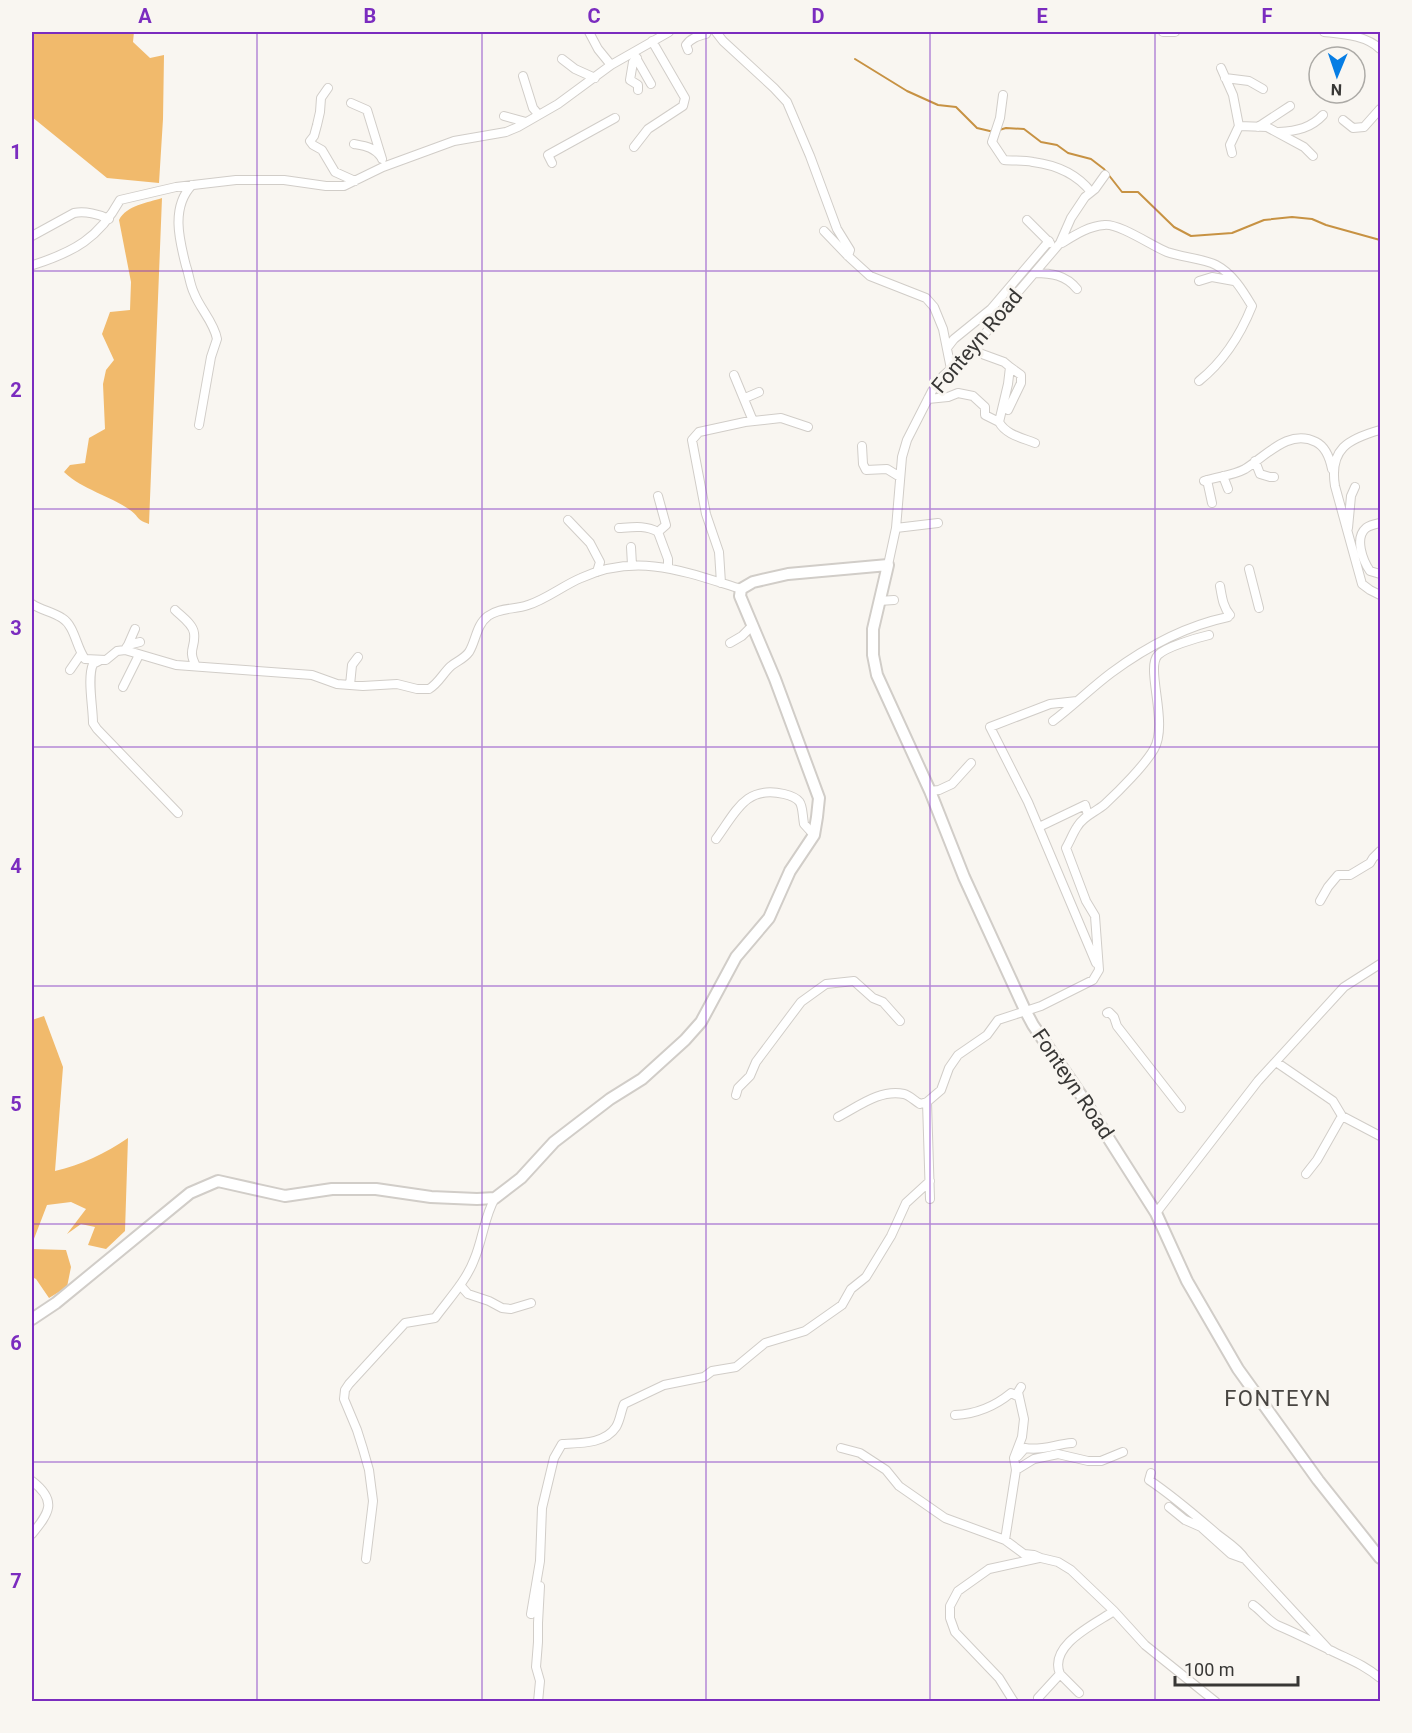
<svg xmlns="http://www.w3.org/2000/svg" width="1412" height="1733" font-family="Roboto,sans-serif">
<rect width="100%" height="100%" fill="#f9f6f1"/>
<!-- forest -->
<path fill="#f1ba6c" d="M32,32H134L133,42L150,58L164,55L163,119L159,183L107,178L32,117Z
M162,198L149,524C135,519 140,517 130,510C109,495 83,490 64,472L70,465L85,463L89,438L105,429L103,384L106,370L114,360L102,334L110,312L130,310L131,282L119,220C127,205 147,203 162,198Z
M44,1016L63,1067L55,1171C81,1165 106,1153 128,1138L125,1231L106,1249L88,1245L95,1227L81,1224L67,1234L86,1209L71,1202L47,1205L32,1244V1020Z
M32,1249L66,1250L71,1267L67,1287L49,1298L36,1279L32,1277Z"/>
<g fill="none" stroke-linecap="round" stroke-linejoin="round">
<!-- stream -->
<path stroke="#c79243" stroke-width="2" d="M855,59L907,91L938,105L956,107L977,128L994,132
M999,130L1006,128L1024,129L1041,142L1057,145L1068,153L1091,159L1104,169L1122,192H1138L1174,227L1191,236L1232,233L1264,220L1292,217L1312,219L1326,225L1380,240"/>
<!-- street casing -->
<g stroke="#d1cdc8" stroke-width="10">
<path id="street" d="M589,32L598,49L611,65
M716,32L723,41L774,88L787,102L810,156L837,229L850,250L848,256
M1163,32H1175
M1324,32C1342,34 1366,35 1380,49
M688,50L686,45C691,38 698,36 706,34L707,32
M635,56L651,84
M637,58L633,62L630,80L638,85V90
M562,59L575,69L595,78
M1221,68L1233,95L1239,126L1230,145L1232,153
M523,76L533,108L538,114
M1225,78L1249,81L1263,89
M328,88L321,98L320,112L317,125L314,136L310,141L313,145L322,150L335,172L355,181
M1003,95L1000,118L992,142L1004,160C1014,161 1024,160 1033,162C1056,165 1077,174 1091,192
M351,103L367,110L382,159
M504,116L526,122
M1343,120L1353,128L1364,127L1380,109
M1239,126L1267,127L1304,147L1313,156
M1258,127L1290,106
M1279,132C1297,131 1311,128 1323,115
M354,144C365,146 374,147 381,157
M634,147L648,129L683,106L685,98L652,41
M552,163L548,155L615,118
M192,185C171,207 179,239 186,266C189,274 190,285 194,293C200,309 214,322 217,339L211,357L199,425
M1027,220L1050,243
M824,231L848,256L870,276L926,298L934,307L943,329L951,369
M32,236L74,213C85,211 99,214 109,219
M1062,243C1075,235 1089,226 1104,225C1119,223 1152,246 1167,252C1181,257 1205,259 1216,265C1233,274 1243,291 1252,306C1240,336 1224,361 1199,381
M33,265C74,252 99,238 120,200L176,187L236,180H284L326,186H344L383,167L454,141L506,132L518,127L558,104L611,65L669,32
M1035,273C1051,273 1066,275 1077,289
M1199,281L1212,277L1234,281
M947,348L954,339L991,309L1049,241
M971,350L1004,362L1010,367L1008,384L999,422C1006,435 1023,438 1035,443
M734,375L753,421
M745,398L759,392
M928,399L948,397L958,393L973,396L985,407V415L999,422
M1008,410L1021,383V375L1010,367
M1380,430C1348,439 1329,449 1335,486L1362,584L1370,590L1380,595
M862,446L863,464L866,470L887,469L900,477
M1255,461L1260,474L1270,477H1274
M1223,476L1228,489
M1207,480L1212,503
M1204,481C1218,476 1232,476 1245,469C1266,456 1289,428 1316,442C1326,447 1330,459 1332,469
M568,520L590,543L600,562L597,572
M1380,523C1375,524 1370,525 1366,528C1354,538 1363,561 1370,571L1380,574
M619,528C633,527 646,525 658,532L668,559V567
M896,528L938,523
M1348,528L1351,496L1355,487
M658,532L666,525L658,496
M631,547L632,565
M888,565L896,528L902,457L907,440L932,391L943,376L974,348L1012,299L1060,243L1071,218L1085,197L1095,189L1105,175
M1249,569L1259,608
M721,583L719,552L706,514L692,440L699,432L745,422L781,418L808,427
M1220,586C1222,597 1223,607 1230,615
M879,601L894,600
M32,604C41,610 53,612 62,618C75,626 76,647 85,659L106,660L117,651L125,650L176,665L312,675L337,684L363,686L397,684L417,689H429C439,683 443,673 451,666C457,661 464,659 469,652C476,641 476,625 488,616C501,607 514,610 528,605C545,600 564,585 581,578C638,552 686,572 741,589
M175,610C181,616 193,624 194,633C196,648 187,649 196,666
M730,643L742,636L753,625
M128,645L135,629
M126,648L128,645L140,642
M99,661L93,664C87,678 93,707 93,723L97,729L178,813
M70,670L81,654
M350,685L352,665L358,657
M123,687L139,655
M1077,701L1050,704L990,727L1028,802L1096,963
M1053,721C1073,706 1091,688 1111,673C1146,647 1185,626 1228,617
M930,791L939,790L952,784L971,763
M1039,827L1085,805L1088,815
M716,839C736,812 745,785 784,794C805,799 801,806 804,824L814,835
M1320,901L1328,887L1338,875H1350L1370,863L1373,858L1380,851
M1107,1013L1109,1012L1114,1017L1117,1026L1181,1108
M1276,1062L1333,1101L1342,1116L1317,1160L1306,1174
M736,1095L738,1088L750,1076L756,1062L801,1002L826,984L854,981L873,998L883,1002L900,1021
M927,1102L930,1199
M1342,1116L1380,1136
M838,1117C859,1106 880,1089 904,1094C909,1095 915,1101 920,1104L927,1102L941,1090L949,1068L958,1055L987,1035L998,1020L1041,1006L1093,980L1099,970L1095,916L1086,901L1066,848C1070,841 1073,833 1077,827C1083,816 1096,812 1105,804C1119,791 1145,765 1154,749C1169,723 1145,668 1158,655C1166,647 1196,638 1209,635
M1156,1213L1258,1081L1344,987L1380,964
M460,1285L468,1294L489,1301L502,1308L511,1309L531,1303
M1021,1387L1018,1392L1024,1419L1022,1437L1014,1458L1016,1470L1005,1540L1024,1554L1034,1555L1041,1558L1058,1562L1071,1570L1114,1611L1145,1645L1216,1702
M955,1415C977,1414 994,1407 1011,1393L1019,1397
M841,1448L860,1453L886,1470L899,1486L945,1518L1005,1540
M1018,1456L1025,1448C1042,1451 1056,1444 1072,1443
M1016,1470L1034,1459L1058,1454L1088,1461H1101L1123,1452
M1151,1473L1149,1480C1173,1496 1195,1515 1217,1534C1227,1542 1238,1548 1245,1559
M32,1481C58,1501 49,1513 32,1534
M1169,1507L1185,1520L1201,1527L1231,1554L1245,1559L1329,1650
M366,1559L373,1501L369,1470L363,1449L357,1430L344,1399L345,1390L349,1384L405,1323L435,1318C449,1299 466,1281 474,1260C483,1239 484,1217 495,1198
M1253,1605C1262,1611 1269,1622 1279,1626C1296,1633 1313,1642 1330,1650C1350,1660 1363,1664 1380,1678
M531,1614L540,1561L542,1508L554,1458L562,1444C580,1443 605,1444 616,1427C620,1421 621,1411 624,1404L664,1385L704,1377L712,1371L736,1367L765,1343L805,1331L842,1305L851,1289L866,1277L891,1236L906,1203L930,1181
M1060,1674C1048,1645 1095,1624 1114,1611
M538,1702L540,1681L536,1667L538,1642V1623L540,1586
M1014,1702L999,1678L955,1632L950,1618V1606L958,1591L989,1569L1039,1558
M1040,1702L1038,1698L1060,1674L1079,1693"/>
</g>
<!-- secondary casing -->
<g stroke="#d1cdc8" stroke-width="14">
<path id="secondary" d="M32,1319L56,1303L190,1193L218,1181L285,1196L332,1189H376L431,1197L477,1199L495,1198L521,1178L554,1142L610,1099L642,1079L685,1040L701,1022L736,957L769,918L790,871L814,835L817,817L819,798L775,679L740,596L741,589L753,582L788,574L888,565L873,629V655L877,675L930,791L964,877L1025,1010L1033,1025L1081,1095L1156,1213L1187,1281L1238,1369L1318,1480L1380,1558"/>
</g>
<!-- street -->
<use href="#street" stroke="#fff" stroke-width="8"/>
<!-- secondary -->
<use href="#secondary" stroke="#fff" stroke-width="10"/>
</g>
<!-- grid -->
<path fill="none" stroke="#7b2cbf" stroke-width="1.5" stroke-opacity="0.55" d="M257,32V1702M482,32V1702M706,32V1702M930,32V1702M1155,32V1702M32,271H1380M32,509H1380M32,747H1380M32,986H1380M32,1224H1380M32,1462H1380"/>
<g text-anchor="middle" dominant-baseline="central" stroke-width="6" stroke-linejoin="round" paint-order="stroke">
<!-- street labels -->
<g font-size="21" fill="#383735" stroke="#f9f6f1">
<text transform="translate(977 341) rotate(-50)">Fonteyn Road</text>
<text transform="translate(1073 1084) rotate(56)">Fonteyn Road</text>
</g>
<!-- neighbourhood labels -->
<g font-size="22" letter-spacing="1.5" fill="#484541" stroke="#f9f6f1">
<text x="1278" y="1398">FONTEYN</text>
</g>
</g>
<!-- border -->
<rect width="1412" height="1733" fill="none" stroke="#f9f6f1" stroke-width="66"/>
<!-- north arrow -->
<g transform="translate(1337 75) rotate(182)"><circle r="28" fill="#f9f6f1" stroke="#acaaa6" stroke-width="1.5"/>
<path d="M0-4.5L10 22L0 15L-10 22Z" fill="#067de4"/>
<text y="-9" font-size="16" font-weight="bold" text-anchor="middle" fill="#383735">N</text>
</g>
<!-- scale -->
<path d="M1175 1676v9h123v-9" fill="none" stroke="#383735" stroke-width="3"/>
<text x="1184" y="1676" font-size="18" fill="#383735" stroke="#f9f6f1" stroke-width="4.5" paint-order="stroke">100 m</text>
<rect x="33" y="33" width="1346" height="1667" fill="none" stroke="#7b2cbf" stroke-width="2"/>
<g font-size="20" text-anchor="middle" font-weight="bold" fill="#7b2cbf">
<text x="145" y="23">A</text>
<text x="370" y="23">B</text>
<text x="594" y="23">C</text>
<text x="818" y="23">D</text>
<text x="1042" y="23">E</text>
<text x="1267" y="23">F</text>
<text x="16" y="159">1</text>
<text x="16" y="397">2</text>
<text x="16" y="635">3</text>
<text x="16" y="873">4</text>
<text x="16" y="1111">5</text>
<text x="16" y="1350">6</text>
<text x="16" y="1588">7</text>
</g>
</svg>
